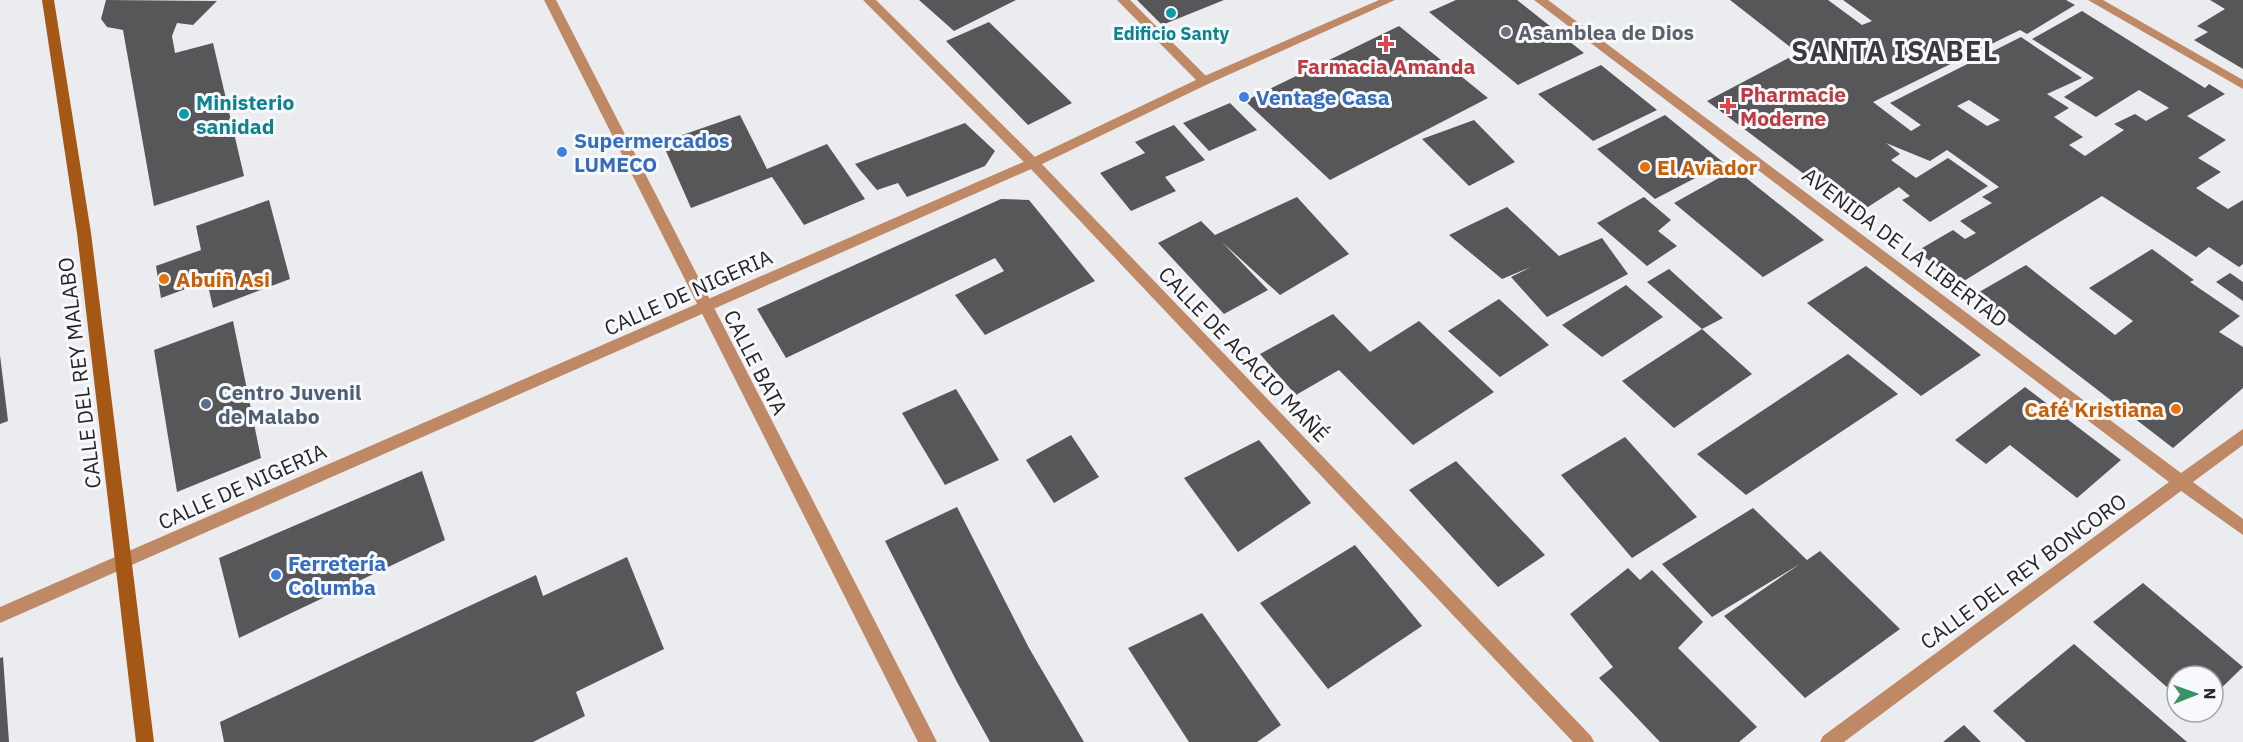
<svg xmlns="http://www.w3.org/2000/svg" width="2243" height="742" font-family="'IBM Plex Sans',sans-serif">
<rect width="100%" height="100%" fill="#ebecef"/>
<!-- building -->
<path fill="#575759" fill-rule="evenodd" d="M106,0L217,1L193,25L177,23L172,36L175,53L213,43L244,176L154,206L123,30L107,27L101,19Z
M919,0H1016L954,31Z
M1137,0H1224L1162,25Z
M1456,0H1517L1584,53L1518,85L1429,12Z
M1730,0H1828L1862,25L1872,21L1843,0H2066L2075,5L2027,34L2020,30L1873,102L1911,131L1921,125L1890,103L2021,37L2082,78L2047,94L2069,108L2054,117L2083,137L2069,145L2085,156L2124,130L2114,124L2135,114L2146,121L2169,108L2139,90L2096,117L2064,97L2094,78L2032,39L2082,11L2205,88L2209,84L2225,94L2187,116L2226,140L2198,158L2221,172L2196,188L2228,209L2243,200V264L2239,267L2209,247L2196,257L2102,196L1959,284L1917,251L1953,230L1965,239L1976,233L1960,221L1992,203L1982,197L1999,187L1947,150L1930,161L1886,143L1900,154L1891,160L1916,178L1948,158L1988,186L1930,222L1902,200L1910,196L1899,187L1857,214L1707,101L1798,53ZM1969,100L2000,120L1987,126L1957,106Z
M2210,0H2243V69L2194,40L2208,32L2197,26L2225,9Z
M989,22L1072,103L1028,125L946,41Z
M1399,26L1488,98L1330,180L1245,101Z
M1601,65L1657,110L1593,141L1538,94Z
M1230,103L1257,130L1209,151L1183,123Z
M740,115L767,169L827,144L865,199L804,225L772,177L691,208L662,142Z
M1665,115L1724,163L1655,199L1597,149Z
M1474,120L1515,162L1469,186L1422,139Z
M965,123L995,151L985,166L907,197L898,183L877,190L855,164Z
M1174,125L1205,160L1165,177L1176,191L1131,211L1100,173L1145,153L1135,142Z
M1735,169L1824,240L1763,277L1674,203Z
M1297,197L1349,254L1280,295L1222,242L1268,290L1224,314L1158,243L1201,221L1215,235Z
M1644,197L1671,220L1658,231L1677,246L1647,266L1597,223Z
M1001,199L1029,200L1095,281L985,335L955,295L1004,271L995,258L786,358L757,309Z
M269,200L290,279L213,308L207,281L161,298L156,266L201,250L196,226Z
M1507,207L1559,256L1602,238L1628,274L1547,317L1511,277L1531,267L1502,279L1449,235Z
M2152,249L2194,280L2190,282L2240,316L2219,332L2243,347V388L2173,448L1974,295L2026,265L2115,335L2133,321L2089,288Z
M1866,266L1981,355L1921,396L1807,303Z
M1669,269L1723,318L1702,329L1647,282Z
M2230,273L2243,282V301L2216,282Z
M1626,285L1663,317L1602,357L1562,325Z
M1499,299L1549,345L1500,377L1448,331Z
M1333,314L1370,352L1419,321L1494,392L1413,445L1339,370L1296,395L1260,354Z
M233,321L261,458L177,492L154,350Z
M1702,329L1752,374L1674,428L1622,381Z
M1848,354L1898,394L1746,495L1697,454Z
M0,355L8,421L0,424Z
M2025,387L2121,460L2077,498L2010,445L1986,464L1955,440Z
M956,389L999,460L945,485L902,413Z
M1071,435L1099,477L1054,503L1026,460Z
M1625,437L1697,517L1632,558L1561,475Z
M1259,440L1311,503L1238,552L1184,478Z
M1456,461L1545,555L1498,587L1409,490Z
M422,471L445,540L239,638L219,558Z
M957,507L1029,648L1084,742H990L957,682L885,541Z
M1753,508L1807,560L1820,551L1900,629L1805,698L1724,616L1800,564L1712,617L1662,564Z
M1355,545L1422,626L1328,689L1260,603Z
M627,557L664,649L576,692L585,716L533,742H224L220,722L536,575L543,596Z
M1628,568L1640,580L1652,570L1703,622L1678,648L1757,727L1739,742H1660L1599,678L1613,667L1570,614Z
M2143,583L2243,667L2213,696V676H2177V696L2093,622Z
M1202,613L1281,725L1257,742H1189L1128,648Z
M2074,644L2187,742H2026L1993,711Z
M3,657L9,742H0V658Z
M1964,725L1981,742H1943Z"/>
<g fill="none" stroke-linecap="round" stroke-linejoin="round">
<!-- service -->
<path fill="#c08966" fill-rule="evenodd" d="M1117,0H1130L1208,78V84H1200Z"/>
<!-- minor -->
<path fill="#c08966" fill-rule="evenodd" d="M544,0H556L937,742H918Z
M863,0H876L1038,160L1591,736L1594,742H1573L1028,166Z
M1534,0H1548L2181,473L2243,429V445L2193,482L2243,519V535L2181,491L1844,742H1820L1823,736L2169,482Z"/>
<!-- tertiary -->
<path fill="#c08966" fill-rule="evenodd" d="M1379,0H1395L1208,84L1038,166L0,623V607L1028,160L1200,78Z
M2088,0H2103L2243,80V89Z"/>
<!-- secondary -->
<path fill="#a55715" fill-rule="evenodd" d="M42,0H54L91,233L154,742H136L77,233Z"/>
</g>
<!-- markers -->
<g fill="#0f9aa8" stroke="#f8f9fc" stroke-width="2">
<circle cx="1171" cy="13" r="6"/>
<circle cx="184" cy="114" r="6"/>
</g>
<circle fill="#6b7280" stroke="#f8f9fc" stroke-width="2" cx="1506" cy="32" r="6"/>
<g fill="#e0444e" stroke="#f8f9fc" stroke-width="2">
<path d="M1383 35h6v6h6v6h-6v6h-6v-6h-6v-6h6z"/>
<path d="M1725 97h6v6h6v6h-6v6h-6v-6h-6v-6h6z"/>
</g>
<g fill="#3f7fe0" stroke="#f8f9fc" stroke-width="2">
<circle cx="1244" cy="97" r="6"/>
<circle cx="562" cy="152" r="6"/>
<circle cx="276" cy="575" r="6"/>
</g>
<g fill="#e8710a" stroke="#f8f9fc" stroke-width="2">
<circle cx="1645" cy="167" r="6"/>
<circle cx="164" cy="279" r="6"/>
<circle cx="2176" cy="409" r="6"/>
</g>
<circle fill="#5c6f8a" stroke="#f8f9fc" stroke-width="2" cx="206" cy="404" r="6"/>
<g text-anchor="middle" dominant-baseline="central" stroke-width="6" stroke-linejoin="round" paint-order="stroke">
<!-- far-culture labels -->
<g font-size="18" font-weight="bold" fill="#0d838f" stroke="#f8f9fc">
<text x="1171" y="33">Edificio Santy</text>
</g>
<!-- worship labels -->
<g font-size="21" font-weight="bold" fill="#5b616d" stroke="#f8f9fc" text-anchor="start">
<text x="1518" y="32">Asamblea de Dios</text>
</g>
<!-- health labels -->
<g font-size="21" font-weight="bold" fill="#be3a42" stroke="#f8f9fc">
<text x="1386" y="66">Farmacia Amanda</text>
<text x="1740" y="94" text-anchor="start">Pharmacie<tspan x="1740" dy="24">Moderne</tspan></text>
</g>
<!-- shop labels -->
<g font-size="21" font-weight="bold" fill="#366cbe" stroke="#f8f9fc" text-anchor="start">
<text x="1256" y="97">Ventage Casa</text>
<text x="574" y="140">Supermercados<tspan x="574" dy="24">LUMECO</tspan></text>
<text x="288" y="563">Ferretería<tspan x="288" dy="24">Columba</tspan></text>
</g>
<!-- culture labels -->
<g font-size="21" font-weight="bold" fill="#0d838f" stroke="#f8f9fc" text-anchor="start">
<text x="196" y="102">Ministerio<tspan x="196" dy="24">sanidad</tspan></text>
</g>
<!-- food labels -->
<g font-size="21" font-weight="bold" fill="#c56008" stroke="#f8f9fc" text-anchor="start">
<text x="1657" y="167">El Aviador</text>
<text x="176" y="279">Abuiñ Asi</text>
<text x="2164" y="409" text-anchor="end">Café Kristiana</text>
</g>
<!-- street labels -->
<g font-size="21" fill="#262627" stroke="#f8f9fc">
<text transform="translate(1905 247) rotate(37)">AVENIDA DE LA LIBERTAD</text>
<text transform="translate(688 292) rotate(-24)">CALLE DE NIGERIA</text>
<text transform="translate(1244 354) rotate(46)">CALLE DE ACACIO MAÑÉ</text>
<text transform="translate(756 362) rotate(63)">CALLE BATA</text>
<text transform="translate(79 373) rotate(-97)">CALLE DEL REY MALABO</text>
<text transform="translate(242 486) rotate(-24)">CALLE DE NIGERIA</text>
<text transform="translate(2023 571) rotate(-36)">CALLE DEL REY BONCORO</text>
</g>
<!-- service labels -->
<g font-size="21" font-weight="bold" fill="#4e5e75" stroke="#f8f9fc" text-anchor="start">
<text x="218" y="392">Centro Juvenil<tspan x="218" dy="24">de Malabo</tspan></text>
</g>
<!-- district labels -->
<g font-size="27" font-weight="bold" letter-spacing="1.5" fill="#393a3c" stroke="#f8f9fc">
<text x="1895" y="50">SANTA ISABEL</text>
</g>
</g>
<!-- north arrow -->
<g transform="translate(2195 694) rotate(89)"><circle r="28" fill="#f8f9fc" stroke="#a4a5a7" stroke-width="1.5"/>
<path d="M0-4.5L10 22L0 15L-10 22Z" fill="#3a9267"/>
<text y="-9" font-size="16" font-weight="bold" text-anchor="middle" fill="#262627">N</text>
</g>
</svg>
